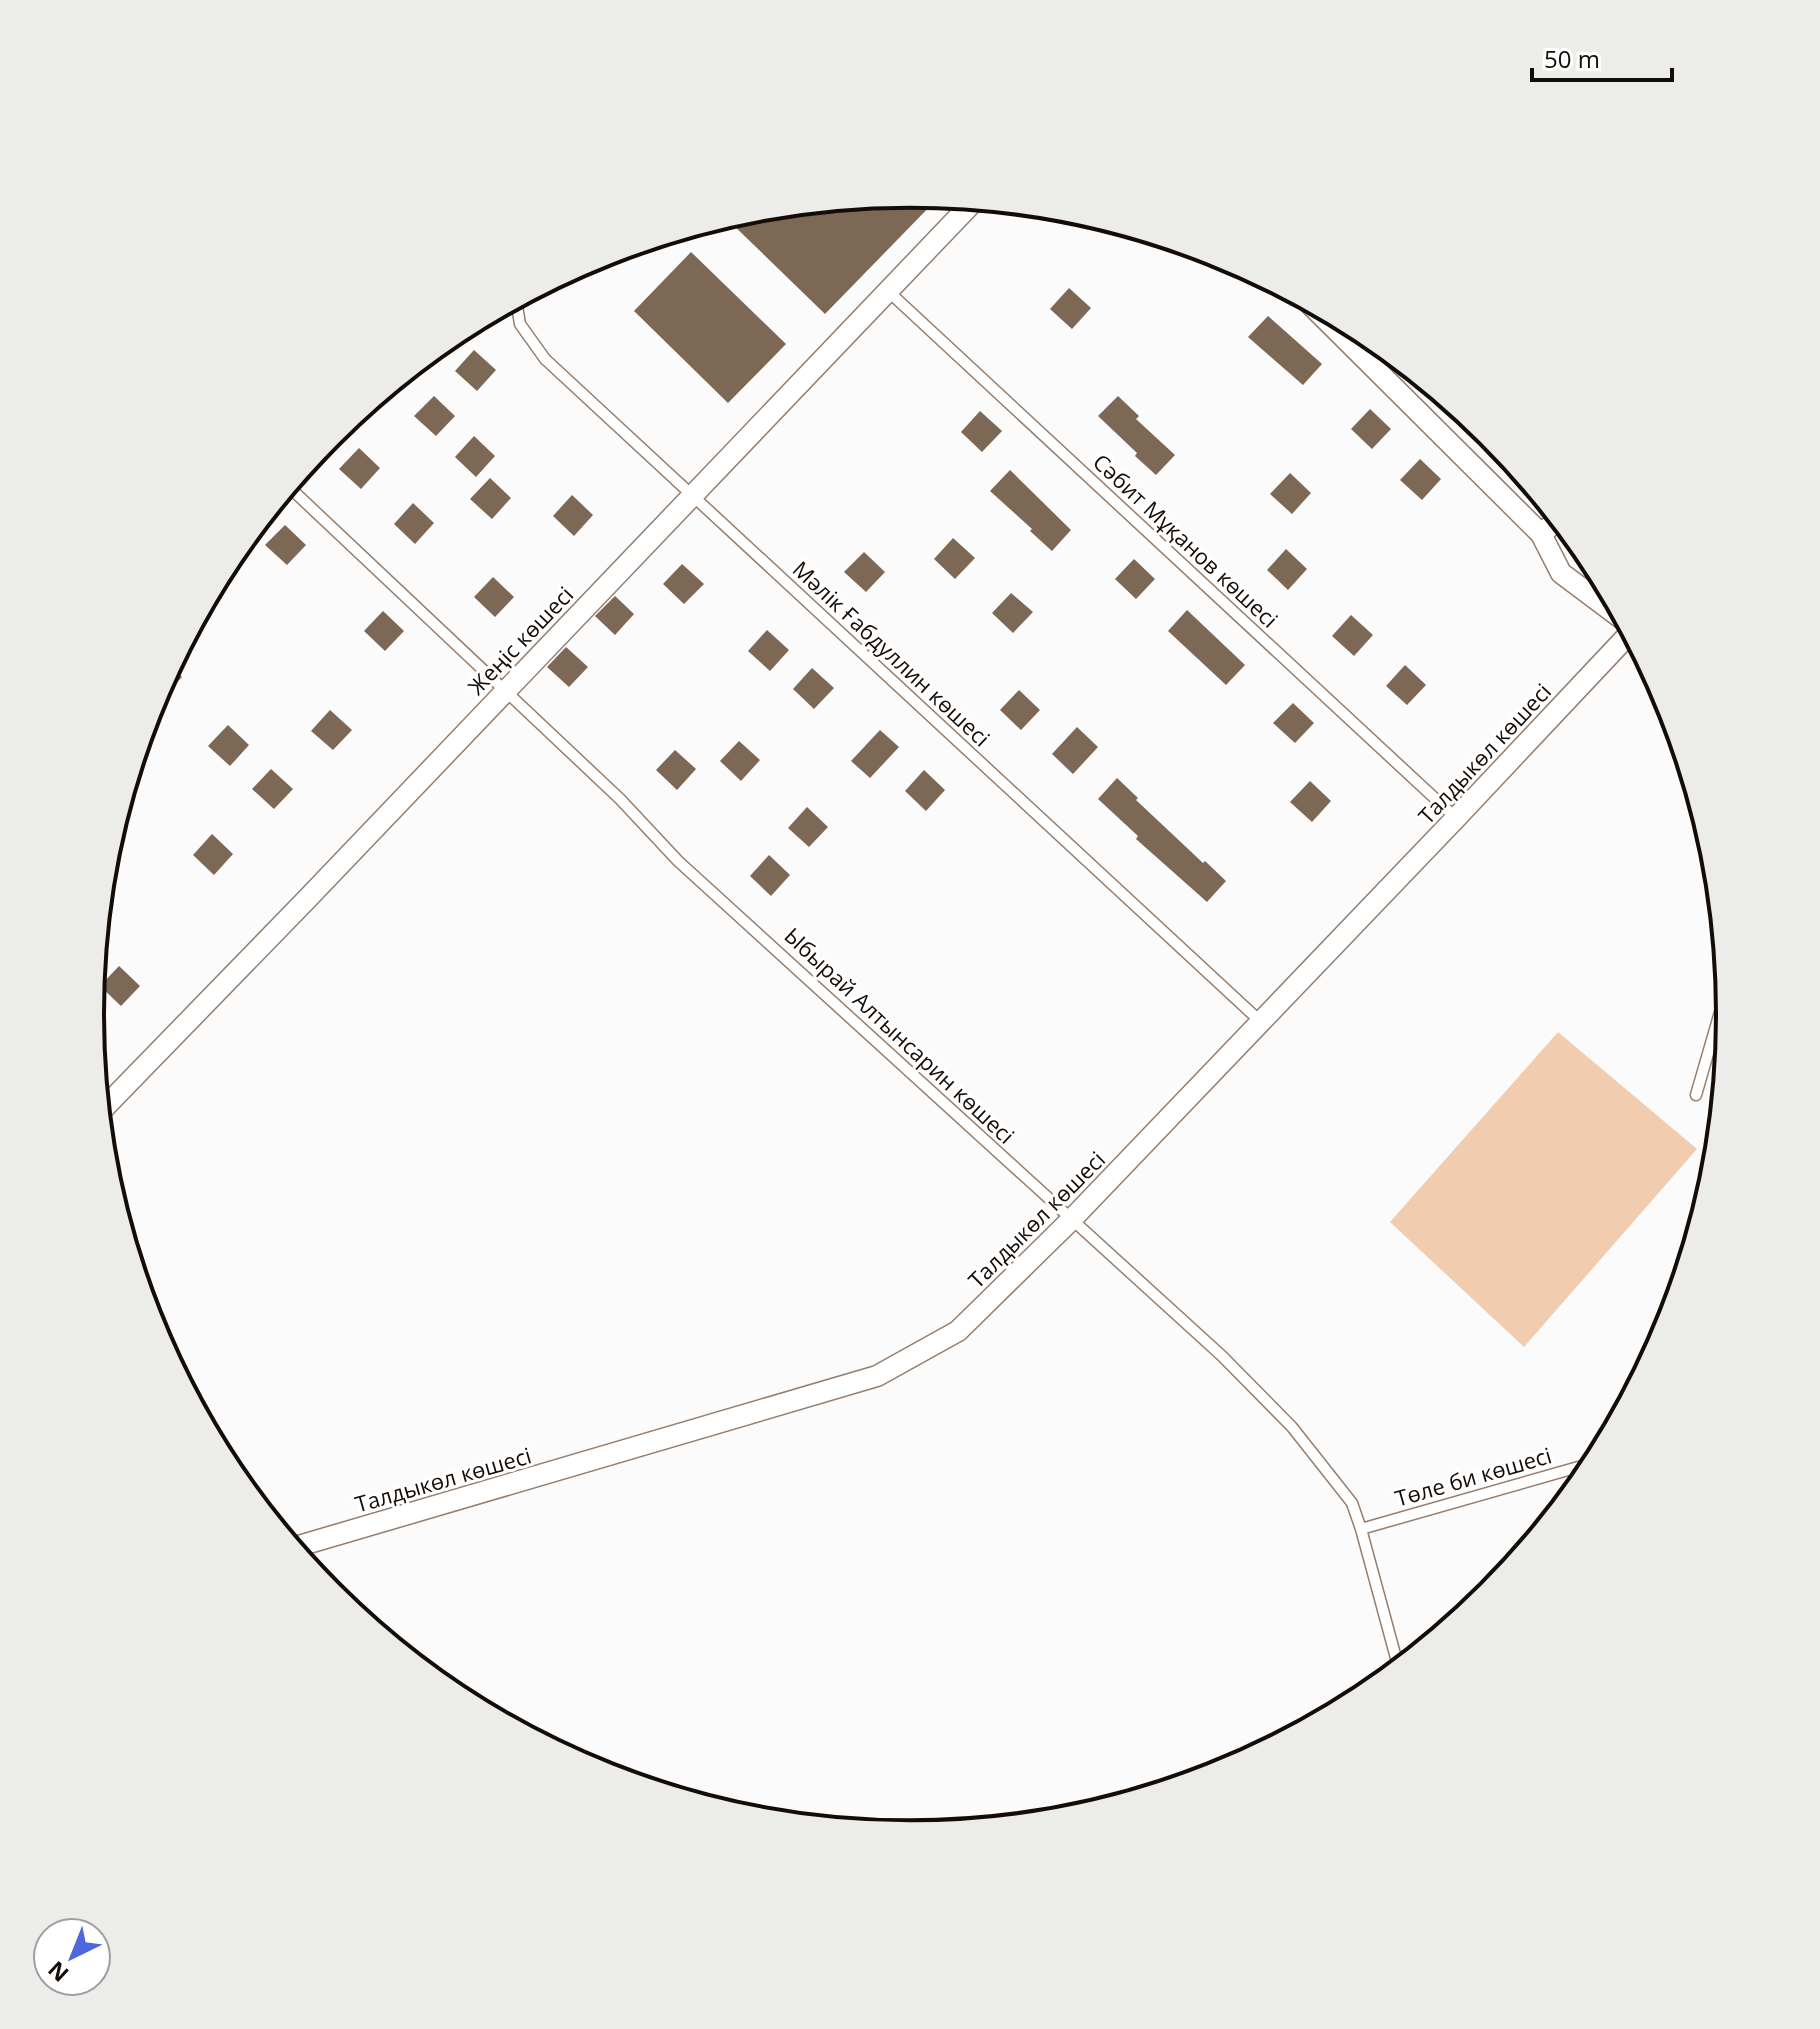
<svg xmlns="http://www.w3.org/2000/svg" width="1820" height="2029" font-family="'Open Sans',sans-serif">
<rect width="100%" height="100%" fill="#fbfbfb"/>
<!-- green -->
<path fill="#f2ccaf" d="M1558,1032L1697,1149L1524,1347L1390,1222Z"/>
<!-- building -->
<path fill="#7d6755" d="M910,194L939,197L825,314L726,218L750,210Z
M691,252L786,344L728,403L634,311Z
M1069,288L1091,308L1072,329L1050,309Z
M1268,316L1322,364L1303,385L1248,337Z
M474,350L496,370L477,391L455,371Z
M434,396L455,416L436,436L414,416Z
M1118,396L1139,416L1136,419L1175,455L1156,475L1135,456L1137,453L1098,416Z
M1370,409L1391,429L1372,449L1351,429Z
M980,411L1002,431L982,452L961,432Z
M474,436L495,456L476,477L455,457Z
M359,448L380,468L361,489L339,469Z
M1420,459L1441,479L1422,500L1400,480Z
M1010,470L1071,530L1052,551L1030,531L1032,529L990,491Z
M1290,473L1311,493L1292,514L1270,494Z
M490,478L511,498L492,519L470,499Z
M572,495L593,515L574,536L553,516Z
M413,503L434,523L415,544L394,524Z
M285,525L306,545L287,565L265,545Z
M953,538L975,558L955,579L934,559Z
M1286,549L1307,569L1288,590L1267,570Z
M864,552L885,572L866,592L844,572Z
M1134,559L1155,579L1136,599L1115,579Z
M682,564L704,584L684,604L663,584Z
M493,577L514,597L495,617L474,597Z
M1011,593L1033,612L1013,633L992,613Z
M615,596L634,614L615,635L595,616Z
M1187,610L1245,665L1226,685L1168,631Z
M383,611L404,631L385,651L364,631Z
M1351,615L1373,635L1354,656L1332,636Z
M767,630L789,650L770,671L748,651Z
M566,647L588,667L569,687L547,667Z
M1405,665L1426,685L1407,705L1386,686Z
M171,666L182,677L154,707L151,705L153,700Z
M812,668L834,688L814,709L793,689Z
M1019,690L1040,710L1021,730L1000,710Z
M1293,703L1314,723L1295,743L1273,723Z
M330,710L352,730L333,750L311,731Z
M228,725L249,745L230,766L208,746Z
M1077,727L1098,747L1073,774L1052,754Z
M880,730L899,747L870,778L851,761Z
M739,741L760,760L741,781L720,761Z
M675,750L696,769L677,790L656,770Z
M271,769L293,789L274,809L252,789Z
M924,770L945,790L926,811L905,791Z
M1117,778L1138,798L1136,800L1203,863L1205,861L1226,881L1207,902L1136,839L1138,836L1098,799Z
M1310,781L1331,801L1312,822L1290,802Z
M807,807L828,827L809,847L788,828Z
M212,834L233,854L214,875L193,855Z
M769,855L790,875L771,896L750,876Z
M119,966L140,986L121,1006L100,986Z"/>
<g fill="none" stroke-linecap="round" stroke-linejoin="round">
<!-- lane casing -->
<g stroke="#967e6c" stroke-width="13">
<path id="lane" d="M888,291L1456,818
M516,300L520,324L545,359L1261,1022
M288,486L620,799L678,861L1222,1356L1292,1427L1352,1503L1361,1529L1399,1669
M1696,1095L1727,988
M1361,1529L1596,1462"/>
</g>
<!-- street casing -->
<g stroke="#967e6c" stroke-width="23">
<path id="street" d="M1308,302L1541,534L1561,573L1625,621
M295,478L346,422
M1541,534L1559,519
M100,1112L308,898L974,201
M292,1548L877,1376L958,1331L1071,1220L1456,818L1631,632"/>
</g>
<!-- lane -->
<use href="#lane" stroke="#fff" stroke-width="10"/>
<!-- street -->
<use href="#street" stroke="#fff" stroke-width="20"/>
</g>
<g text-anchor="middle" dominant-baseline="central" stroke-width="6" stroke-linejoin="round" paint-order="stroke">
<!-- street labels -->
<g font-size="22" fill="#140c06" stroke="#fff">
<text transform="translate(1186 540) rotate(43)">Сәбит Мұқанов көшесі</text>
<text transform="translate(520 640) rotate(-46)">Жеңіс көшесі</text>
<text transform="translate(892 653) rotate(43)">Мәлік Ғабдуллин көшесі</text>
<text transform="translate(1484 753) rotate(-47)">Талдыкөл көшесі</text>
<text transform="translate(900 1035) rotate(43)">Ыбырай Алтынсарин көшесі</text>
<text transform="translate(1036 1219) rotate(-45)">Талдыкөл көшесі</text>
<text transform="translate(1473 1476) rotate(-16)">Төле би көшесі</text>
<text transform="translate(443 1479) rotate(-16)">Талдыкөл көшесі</text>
</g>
</g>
<!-- crop -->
<path d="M0 0H1820V2029H0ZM104 1014a806 806 0 1 1 1612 0a806 806 0 1 1-1612 0Z" fill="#ececeb" fill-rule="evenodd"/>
<path fill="none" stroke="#140c06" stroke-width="4" d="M104 1014a806 806 0 1 1 1612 0a806 806 0 1 1-1612 0Z"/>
<!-- north arrow -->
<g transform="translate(72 1957) rotate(223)"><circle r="38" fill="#ffffff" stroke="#a19e9b" stroke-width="2"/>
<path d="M0-6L14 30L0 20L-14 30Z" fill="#4d68dc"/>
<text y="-12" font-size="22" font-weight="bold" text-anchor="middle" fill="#140c06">N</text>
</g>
<!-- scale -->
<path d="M1532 68v12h140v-12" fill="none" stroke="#140c06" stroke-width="4"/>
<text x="1544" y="68" font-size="24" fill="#140c06" stroke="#ffffff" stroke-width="6" paint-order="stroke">50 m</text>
</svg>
